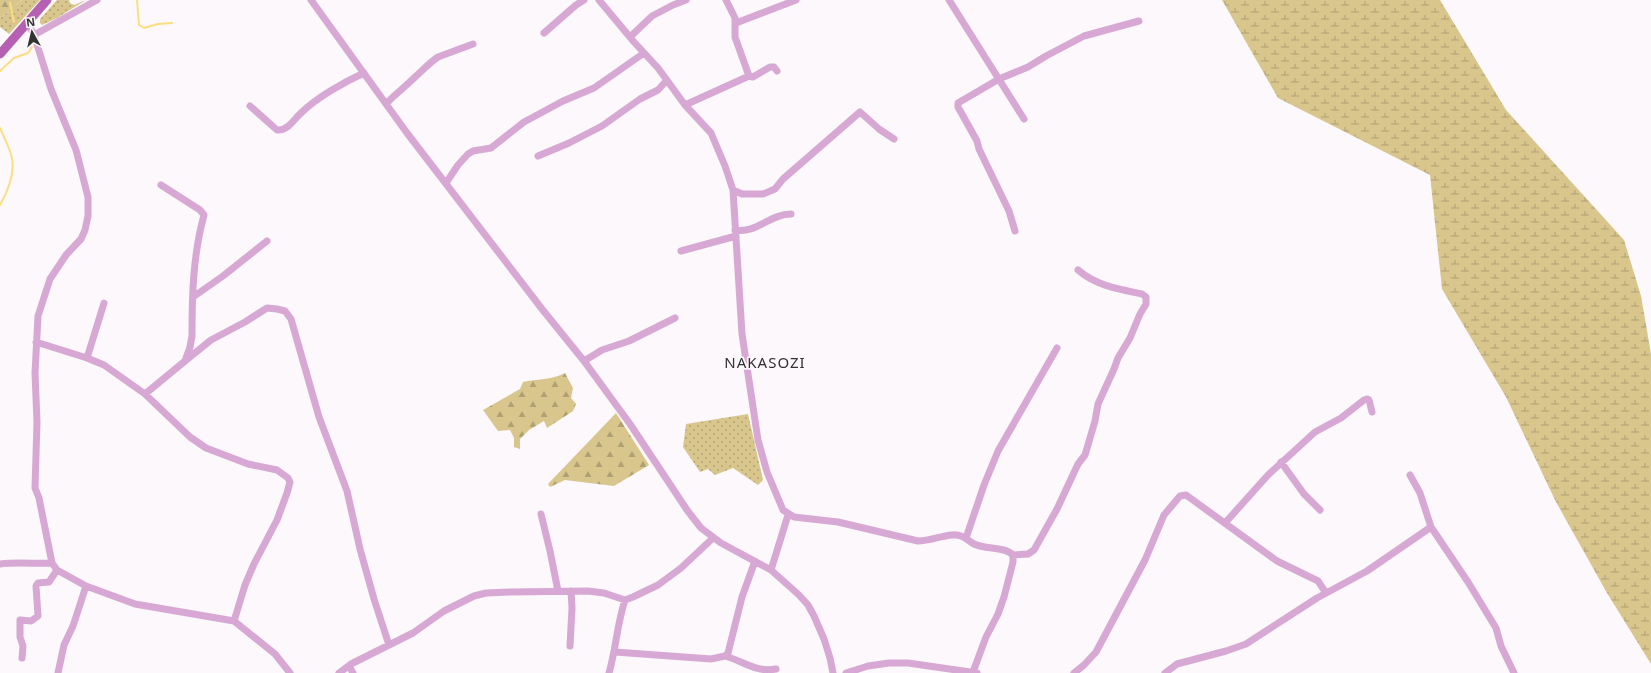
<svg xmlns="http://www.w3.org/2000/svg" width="1651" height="673" font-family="'Noto Sans',sans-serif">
<defs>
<pattern id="grass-dots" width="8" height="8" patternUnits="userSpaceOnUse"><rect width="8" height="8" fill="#d8c68d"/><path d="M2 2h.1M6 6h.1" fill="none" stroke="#b0a174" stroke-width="1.8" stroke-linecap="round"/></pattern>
<pattern id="forest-firs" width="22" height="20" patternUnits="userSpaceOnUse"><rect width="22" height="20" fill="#d8c68d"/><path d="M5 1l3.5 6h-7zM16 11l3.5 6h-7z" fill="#b0a174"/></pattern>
<pattern id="wetland-marsh" width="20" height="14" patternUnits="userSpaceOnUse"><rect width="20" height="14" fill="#d8c68d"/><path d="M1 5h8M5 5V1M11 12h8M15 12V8" fill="none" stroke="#b0a174"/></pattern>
</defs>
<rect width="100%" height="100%" fill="#fcf8fb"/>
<!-- grass -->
<path fill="url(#grass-dots)" d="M22,0H40L9,34L0,27V18Z
M57,0H69L70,3L74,5L86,0L57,18L42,25L40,23V19Z
M748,414L763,480L758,485L733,468L715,475L708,469L700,472L683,447L686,424Z"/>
<!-- forest -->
<path fill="url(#forest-firs)" d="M0,0H22L0,18Z
M565,373L573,388L571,398L576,404L573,411L547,428L544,421L529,430L520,439V449L514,447V438L510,430L498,431L483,410L520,389L523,382C536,379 552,380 565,373Z
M616,413L649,465L614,486L565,480L550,487L548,484Z"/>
<!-- wetland -->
<path fill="url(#wetland-marsh)" d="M1222,0H1440L1506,110L1624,240L1641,296L1651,354V664L1607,593L1556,502L1506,397L1442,289L1430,175L1278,98Z"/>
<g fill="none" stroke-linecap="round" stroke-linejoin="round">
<!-- stream -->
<path stroke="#fade80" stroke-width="2" d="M137,0L139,25L144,28L158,24L172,23
M10,3L14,22
M0,71L14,58L28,53L32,47
M0,128C4,137 8,145 11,154C16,171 8,191 0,205"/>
<!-- minor -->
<path stroke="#d7a8d4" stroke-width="7" d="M311,0L407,133L542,309L584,361L630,424L687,510L701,528L721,543L771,570L799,595L808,605L814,616L824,639L830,658L833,673
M599,0L634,42L658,68L685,105L711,133L725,166L733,190L742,334L758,440L767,472L783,510L794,517L838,522L918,541C930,541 940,536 952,535C962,534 966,539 974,544C986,550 1004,546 1013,555V562L1004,597L998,614L986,637L973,672
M726,0L735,18V37L749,76
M949,0L1024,119
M27,22L34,35L51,89L76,150L88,197V216L85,230L81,239L66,255L50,279L38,316L35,373L37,422L35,488L39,498L52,563L57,570L86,586L135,604L234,621L275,654L290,673
M736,23L796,0
M544,33L576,5L584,0
M34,35L97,0
M630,37L652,16L673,5L686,0
M386,104C395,94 405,87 414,78C422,71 429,63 438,57L473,44
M685,105L749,76L753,77L770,67H774L777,71
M250,106L277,130C288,131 294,119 301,113C316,98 344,82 364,73
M538,156L569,143L602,126L640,99L658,90L667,80
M446,183L458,165L468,154L473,151L491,148L524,122L563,101L594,88L644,53
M733,190L742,194H763L775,189L783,179L860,112L879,129L894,139
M735,230C756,234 770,214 791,214
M1015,231L1009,211L979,149L977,141L958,107V103L999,79L1028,67L1046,56L1084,36L1139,21
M681,251L736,236
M193,297L223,276L267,241
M36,342L87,358L104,365L145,394L190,437L206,448L248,464L277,470L288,478L290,482L287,493L277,520L254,564L245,585L234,621
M87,358L104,303
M185,361L211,340L245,322L267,308L277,309L285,311L291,319L319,417L347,491L360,549L374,599L389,645
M584,361L602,350L629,341L675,318
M145,394L185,361L190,347L192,336C192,295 193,255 204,215L200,210L161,185
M1281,462L1304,494L1320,510
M1410,475L1420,493L1431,527L1468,582L1496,628L1501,646L1514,673
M541,514L550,551L558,591
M1225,523L1268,475L1315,432L1341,418L1364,400L1367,399L1369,400L1372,412
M966,538L984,485L998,451L1057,348
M1013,555L1028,554L1034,550L1057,509L1078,464L1085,455L1095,421L1098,404L1114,369L1118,358L1130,338L1140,314L1146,304V297L1142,294C1118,289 1097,286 1078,270
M0,564C17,562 35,564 52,563
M771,570L788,515
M570,646L572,608L571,591
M615,652L711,659L725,656L728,653L742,597L755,561
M725,656C743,661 756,673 776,669
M22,658L23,646L20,637V620L31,621L38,616L36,586L38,583L49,582L57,570
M349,666L353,673
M58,673L64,645L73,626L86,586
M339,673L351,664L413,633L444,611L474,596L486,593L511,592L588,591L604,593L625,600L633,597L658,585L681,568L713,538
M609,673C616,649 617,624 625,600
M846,673L868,666L889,663H908L977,673
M1074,673L1084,665L1096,652L1145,560L1164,515L1180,496L1186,495L1277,561L1318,581L1326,593
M1165,673L1177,664L1226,651L1246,644L1317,598L1367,571L1431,527"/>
<!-- major -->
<path stroke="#b560b2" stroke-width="9" d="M0,54L47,0"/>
</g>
<g text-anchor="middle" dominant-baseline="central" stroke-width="3.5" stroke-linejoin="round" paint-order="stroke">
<!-- quarter labels -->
<g font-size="15" letter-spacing="1" fill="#333233" stroke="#fcf8fb">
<text x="765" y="362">NAKASOZI</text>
</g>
</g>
<!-- north arrow -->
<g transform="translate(32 32) rotate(352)" stroke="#fcf8fb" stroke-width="3" paint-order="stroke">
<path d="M0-3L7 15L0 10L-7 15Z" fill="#333233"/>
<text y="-6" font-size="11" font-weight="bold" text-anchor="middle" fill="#333233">N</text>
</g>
</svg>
